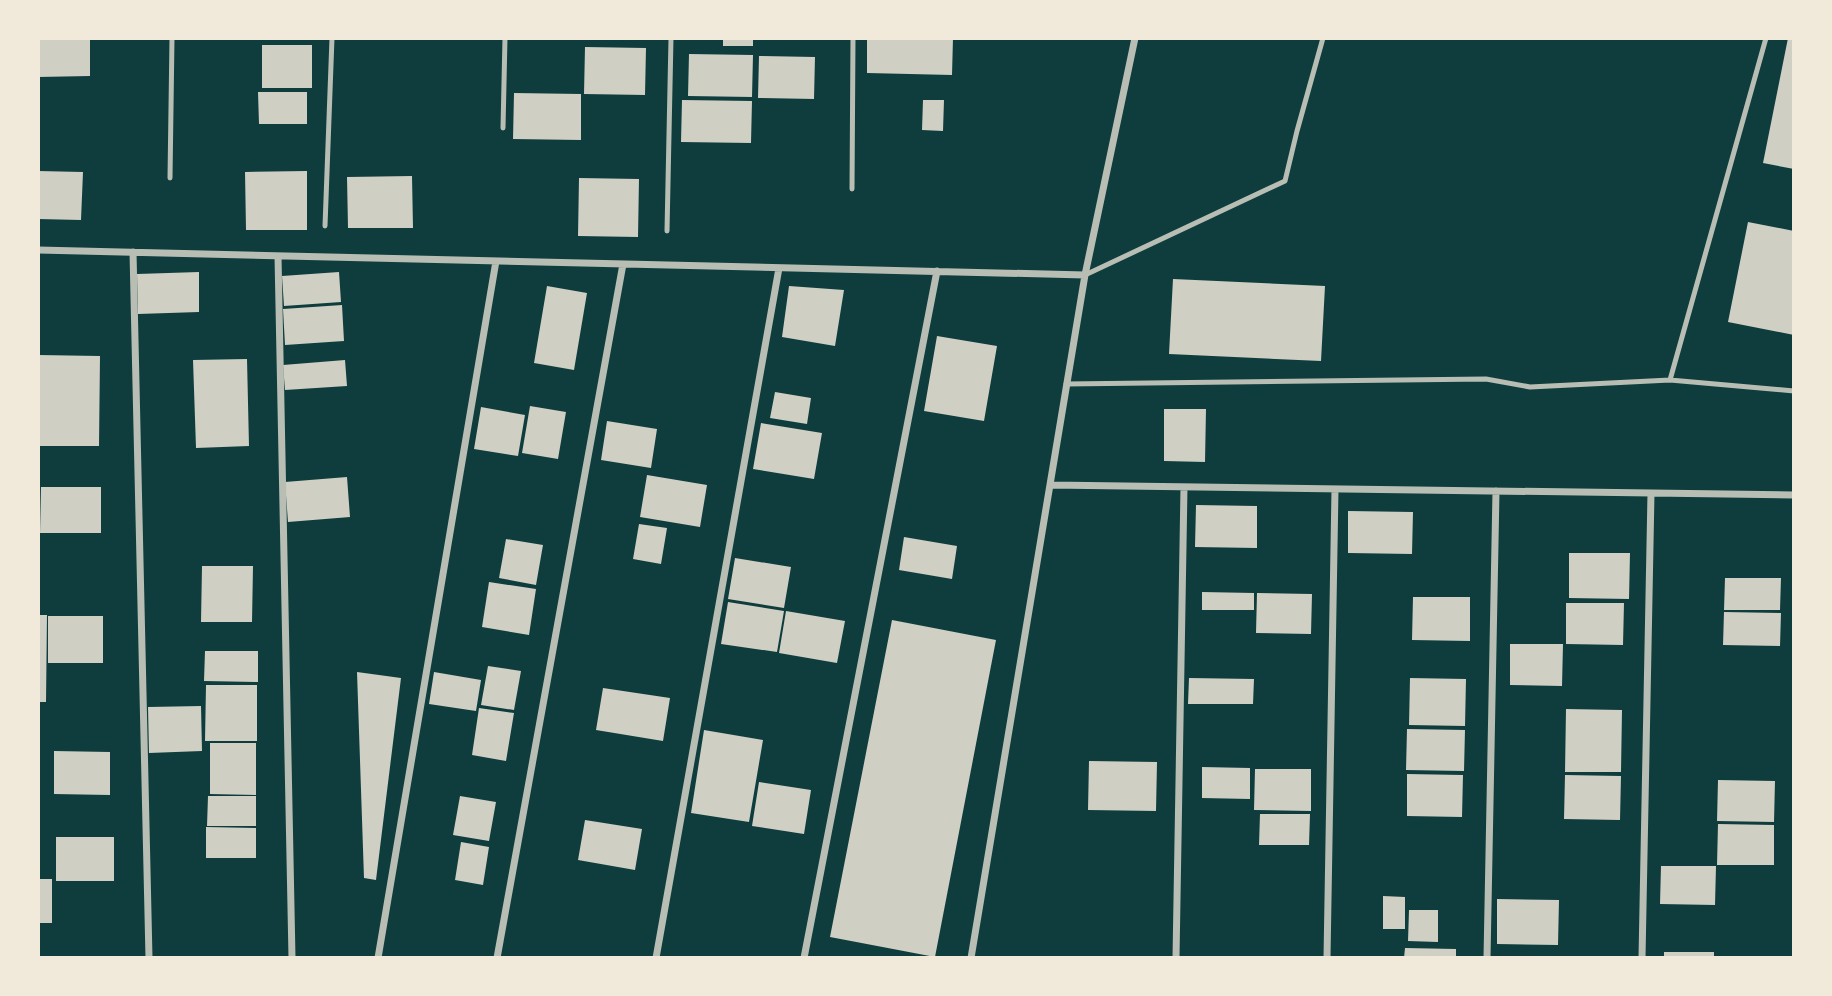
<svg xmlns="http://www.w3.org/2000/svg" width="1832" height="996" font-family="'IBM Plex Sans',sans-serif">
<rect width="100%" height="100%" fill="#0f3d3e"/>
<!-- building -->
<path fill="#cfcfc3" d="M38,38H90V76L38,77Z
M723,38H753V46H723Z
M867,38H953L952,75L867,73Z
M1788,38H1794V169L1763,163Z
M262,45H312V88H262Z
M585,47L646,48L645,95L584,94Z
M689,54L753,55L752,97L688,96Z
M759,56L815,57L814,99L758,98Z
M258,92H307V124H259Z
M514,93L581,94V140L513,139Z
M682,100L752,101L751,143L681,142Z
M923,100H944L943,131L922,130Z
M38,171L83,172L81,220L38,219Z
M307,171V230H246L245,172Z
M412,176L413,228H348L347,177Z
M579,178L639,179L638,237L578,236Z
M1748,222L1794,231V335L1728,322Z
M199,272V312L138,314L137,274Z
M339,272L341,302L284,306L282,276Z
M1173,279L1325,286L1321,361L1169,354Z
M547,286L587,293L574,370L534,363Z
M789,286L844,290L835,346L782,337Z
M342,305L344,341L285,345L283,309Z
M937,336L997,346L984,421L924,411Z
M38,355L100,356L99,446H38Z
M247,359L249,446L196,448L193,360Z
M345,360L347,386L285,390L283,365Z
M775,392L811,398L807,424L770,418Z
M530,406L566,412L558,459L522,453Z
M481,407L525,415L518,456L474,449Z
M1164,409H1206L1205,462L1164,461Z
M607,421L657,429L651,468L601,460Z
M761,423L822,433L814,479L753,469Z
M647,475L707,485L700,527L640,517Z
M347,477L350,517L288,522L285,482Z
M41,487H101V533H40Z
M1196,505L1257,506V548L1195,547Z
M1348,511L1413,512L1412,554L1348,553Z
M639,524L667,528L661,564L633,559Z
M904,537L957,546L952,579L899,570Z
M506,539L543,545L536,585L499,578Z
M1569,553H1630L1629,599L1569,598Z
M735,558L791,567L784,608L728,599Z
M202,566H253L252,622H201Z
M1725,578H1781L1780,610H1724Z
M489,582L536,589L529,635L482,627Z
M1202,592L1254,593V610H1202Z
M1257,593L1312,594L1311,634L1256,633Z
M1413,597H1470V641L1412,640Z
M728,602L784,611L777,652L721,644Z
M1566,603H1624L1623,645L1566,644Z
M786,611L845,621L837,663L779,653Z
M1724,612L1781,613L1780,646L1723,645Z
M38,615H47L46,702H38Z
M48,616H103V663H48Z
M892,620L996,640L935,957L830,937Z
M1510,644H1563L1562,686L1510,685Z
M205,651H258V682L204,681Z
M488,666L521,671L514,710L481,705Z
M357,672L401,678L376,880L364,878Z
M434,672L481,680L476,711L429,704Z
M1189,678L1254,679L1253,704H1188Z
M1410,678L1466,679L1465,726L1409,725Z
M206,685H257V741H205Z
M603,688L670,698L663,741L596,730Z
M201,706L202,751L149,753L148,707Z
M479,708L514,713L506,761L472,755Z
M1566,709L1622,710L1621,772H1565Z
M1407,729L1465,730L1464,771L1406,770Z
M704,730L763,740L749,822L691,813Z
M210,743H256V795L210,794Z
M54,751L110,752V795L54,794Z
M1089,761L1157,762L1156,811L1088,810Z
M1202,767L1250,768V799L1202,798Z
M1255,769H1311V811L1254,810Z
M1407,774L1463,775L1462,817L1407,816Z
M1565,775L1621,776L1620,820L1564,819Z
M1718,780L1775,781L1774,822L1717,821Z
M759,782L811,790L804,834L752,826Z
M208,796H256V826H207Z
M460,796L496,802L489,841L453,835Z
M1260,814H1310L1309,845H1259Z
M585,820L642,829L635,870L578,860Z
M1718,824L1774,825V865H1717Z
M206,827L256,828V858H206Z
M56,837H114V881H56Z
M461,842L489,847L483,885L455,880Z
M1661,866H1716L1715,905L1660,904Z
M38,879H52V923H38Z
M1383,896L1405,897V929H1383Z
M1497,899L1559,900L1558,945L1497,944Z
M1409,910H1438V942L1408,941Z
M1405,948L1456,949V958H1404Z
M1664,952H1714V958H1664Z"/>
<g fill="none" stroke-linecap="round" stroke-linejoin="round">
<!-- service -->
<path stroke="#b8beb3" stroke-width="5" d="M503,128L505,38
M170,178L172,38
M852,189L853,38
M325,226L332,38
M667,231L671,38
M1085,275L1285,181L1297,131L1323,38
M1670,380L1766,38
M1066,384L1486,379L1530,387L1670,380L1794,391"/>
<!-- minor -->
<path stroke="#b8beb3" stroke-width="7" d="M38,250L1085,275
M133,252L149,958
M278,256L292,958
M1051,485L1794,495
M378,958L496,261
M497,958L623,264
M656,958L779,268
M804,958L937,271
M971,958L1085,275L1135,38
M1176,958L1184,487
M1327,958L1335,489
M1487,958L1496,491
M1642,958L1651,493"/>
</g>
<!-- border -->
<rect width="1832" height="996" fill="none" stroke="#f1e9da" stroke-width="80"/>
</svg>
